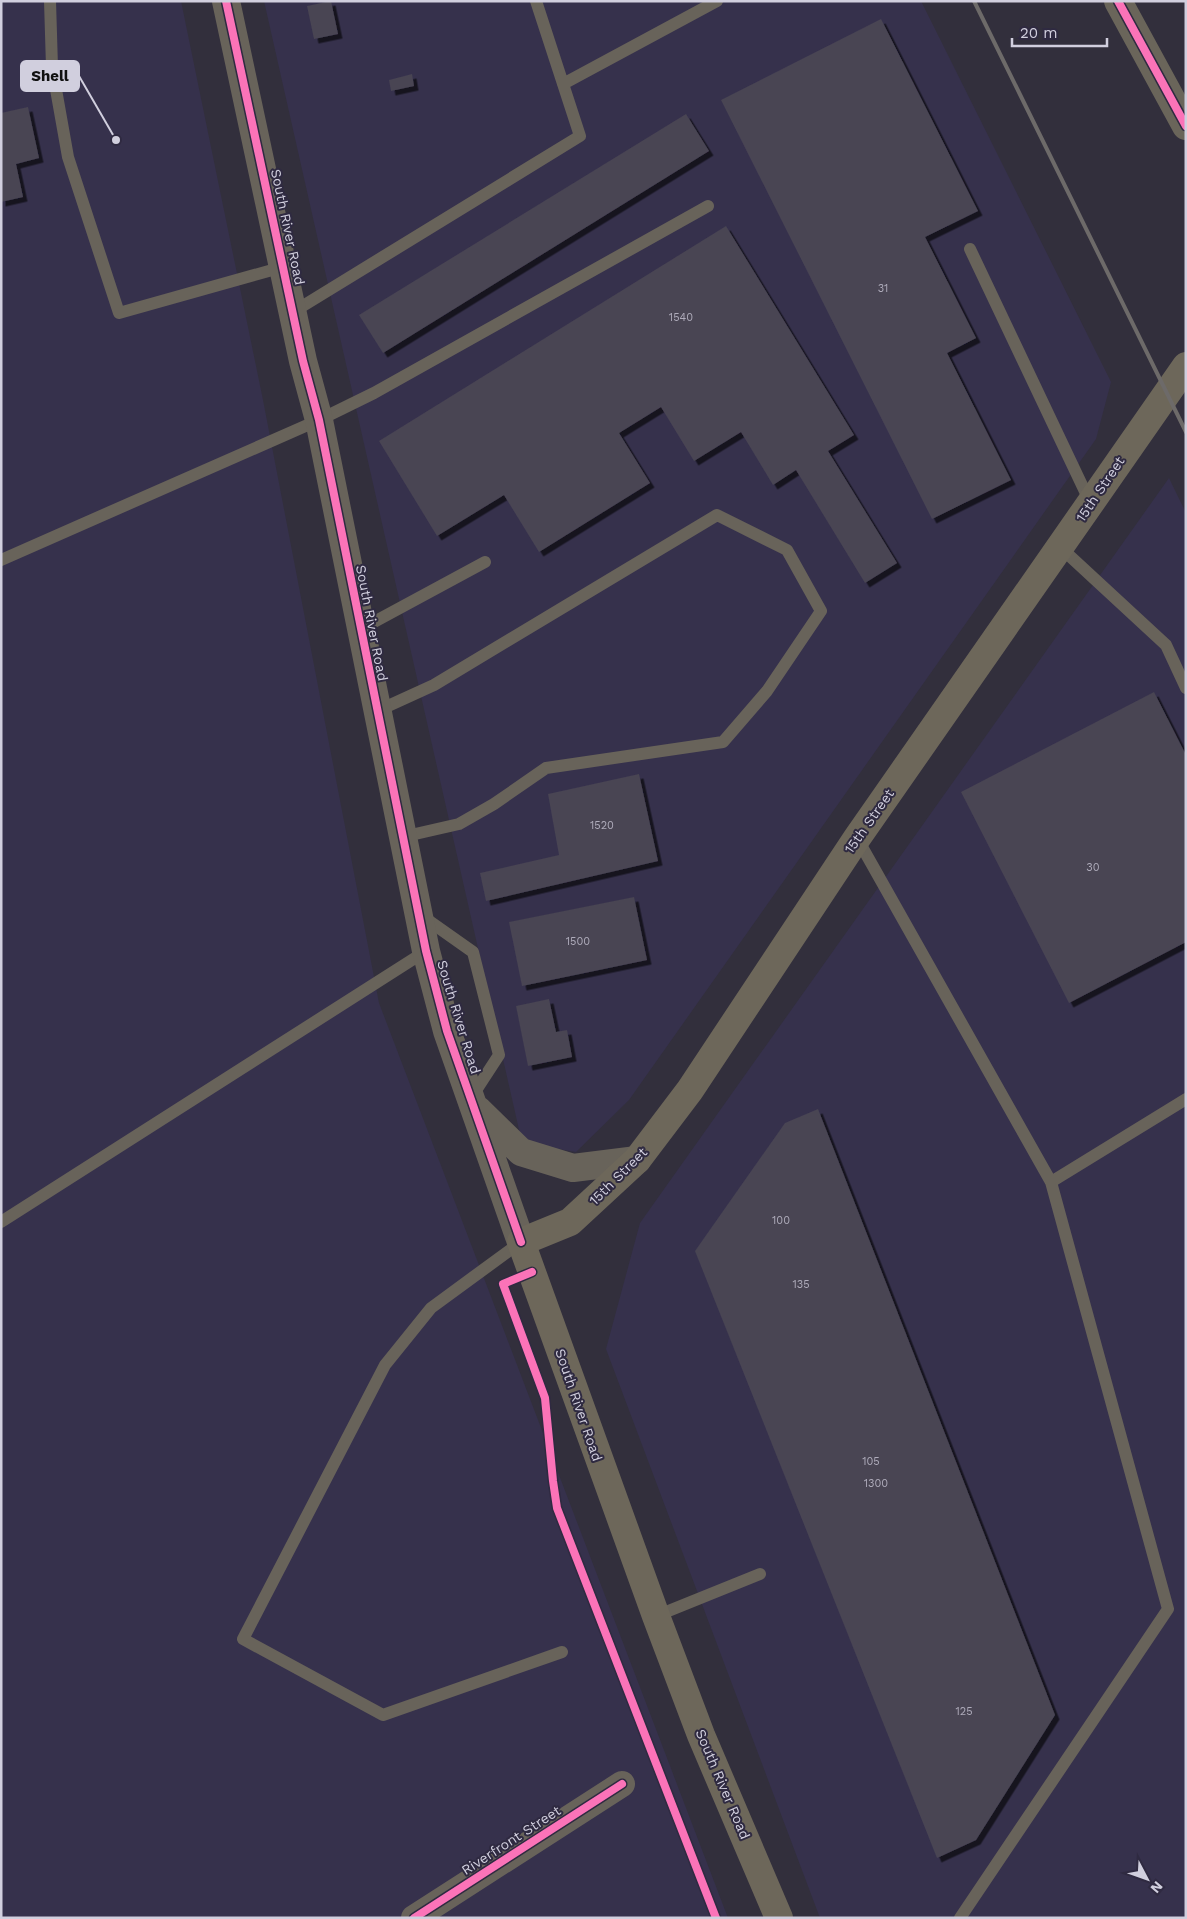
<svg xmlns="http://www.w3.org/2000/svg" width="1187" height="1919" font-family="'Work Sans',sans-serif">
<defs>
<filter id="shadow"><feDropShadow dx="4.5" dy="4.5" stdDeviation="0" flood-color="#0009"/></filter>
</defs>
<rect width="100%" height="100%" fill="#322f3c"/>
<!-- built -->
<path fill="#36314c" d="M1,1H181L263,400L379,1003L728,1918H1Z
M264,1H921L1111,382L1096,439L629,1100L576,1152L522,1143Z
M1169,478L1186,513V1918H820L606,1349L640,1223Z"/>
<!-- building -->
<path fill="#484453" filter="url(#shadow)" d="M331,1L338,34L314,39L307,6Z
M881,19L978,211L925,237L976,338L947,353L1011,480L932,519L721,100Z
M412,74L414,86L391,91L389,80Z
M28,107L39,158L16,164L23,197L1,202V113Z
M686,114L709,151L383,353L359,315Z
M726,226L854,435L828,451L897,563L865,583L796,470L773,485L741,432L694,461L661,407L619,433L650,483L539,552L504,495L437,536L379,441Z
M1154,692L1186,755V942L1069,1003L961,792Z
M639,774L658,861L486,901L480,873L559,855L548,794Z
M634,897L647,960L522,986L509,922Z
M549,999L556,1032L567,1030L572,1057L528,1066L516,1006Z
M818,1109L1055,1715L976,1840L937,1858L695,1251L785,1123Z"/>
<g fill="none" stroke-linecap="round" stroke-linejoin="round">
<!-- service -->
<path stroke="#68635a" stroke-width="12" d="M50,1L52,67L68,157L119,313L283,267
M563,84L717,1
M970,249L1090,502
M293,312L580,136L536,1
M1060,547L1166,645L1186,688
M1,560L319,420L374,393L708,206
M361,629L485,562
M377,711L434,685L717,515L787,550L821,611L767,691L723,742L546,768L494,804L459,824L402,837
M857,838L1051,1182L1186,1099
M422,916L473,952L499,1055L471,1098
M1,1222L426,951
M521,1242L431,1308L385,1365L243,1639L383,1715L562,1652
M656,1616L760,1574
M960,1918L1168,1609L1051,1182"/>
<!-- minor -->
<path stroke="#68635a" stroke-width="26" d="M414,1918L622,1784"/>
<!-- tertiary -->
<path stroke="#68635a" stroke-width="28" d="M226,1L303,361L319,420L426,951L447,1031L521,1242
M478,1110L521,1152L573,1168L637,1160"/>
<!-- secondary -->
<path stroke="#6d675a" stroke-width="28" d="M779,1918L701,1735L656,1616L521,1242L570,1222L637,1160L690,1090L857,838L1186,366"/>
<!-- primary -->
<path stroke="#6a655a" stroke-width="28" d="M1118,1L1186,126"/>
<!-- rail -->
<path stroke="#6d6a69" stroke-width="4" d="M974,1L1186,432"/>
<!-- cycleway casing -->
<g stroke="#2f2a41" stroke-width="11">
<path id="cycleway" d="M226,1L303,361L319,420L426,951L447,1031L521,1242
M1118,1L1186,126
M532,1272L503,1284L545,1398L553,1481L557,1508L716,1918
M414,1918L622,1784"/>
</g>
<!-- cycleway -->
<use href="#cycleway" stroke="#fb73b8" stroke-width="8"/>
</g>
<g text-anchor="middle" dominant-baseline="central" stroke-width="4" stroke-linejoin="round" paint-order="stroke">
<!-- number labels -->
<g font-size="11" fill="#afacbb">
<text x="883" y="288">31</text>
<text x="681" y="317">1540</text>
<text x="602" y="825">1520</text>
<text x="1093" y="867">30</text>
<text x="578" y="941">1500</text>
<text x="781" y="1220">100</text>
<text x="801" y="1284">135</text>
<text x="871" y="1461">105</text>
<text x="876" y="1483">1300</text>
<text x="964" y="1711">125</text>
</g>
<!-- street labels -->
<g font-size="14" fill="#d1cfde" stroke="#2f2a41">
<text transform="translate(288 227) rotate(78)">South River Road</text>
<text transform="translate(1100 489) rotate(-56)">15th Street</text>
<text transform="translate(372 623) rotate(79)">South River Road</text>
<text transform="translate(869 821) rotate(-55)">15th Street</text>
<text transform="translate(459 1017) rotate(73)">South River Road</text>
<text transform="translate(618 1176) rotate(-45)">15th Street</text>
<text transform="translate(579 1405) rotate(71)">South River Road</text>
<text transform="translate(723 1784) rotate(67)">South River Road</text>
<text transform="translate(511 1840) rotate(-33)">Riverfront Street</text>
</g>
</g>
<!-- callouts -->
<path fill="none" stroke="#d1cfde" stroke-width="2" d="M116 140L79 76"/>
<circle fill="#d1cfde" stroke="#2f2a41" stroke-width="2" cx="116" cy="140" r="5"/>
<rect fill="#d1cfde" stroke="#d1cfde" stroke-width="2" x="21" y="61" width="58" height="30" rx="5"/>
<g font-size="15" text-anchor="middle" font-weight="bold" fill="#111">
<text x="50" y="81">Shell</text>
</g>
<!-- border -->
<rect width="1187" height="1919" fill="none" stroke="#d1cfde" stroke-width="5"/>
<!-- north arrow -->
<g transform="translate(1147 1879) rotate(131)" stroke="#2f2a41" stroke-width="4" paint-order="stroke">
<path d="M0-4L9 19L0 12L-9 19Z" fill="#d1cfde"/>
<text y="-8" font-size="14" font-weight="bold" text-anchor="middle" fill="#d1cfde">N</text>
</g>
<!-- scale -->
<path d="M1012 38v8h95v-8" fill="none" stroke="#d1cfde" stroke-width="2.5"/>
<text x="1020" y="38" font-size="15" fill="#d1cfde" stroke="#2f2a41" stroke-width="4" paint-order="stroke">20 m</text>
</svg>
